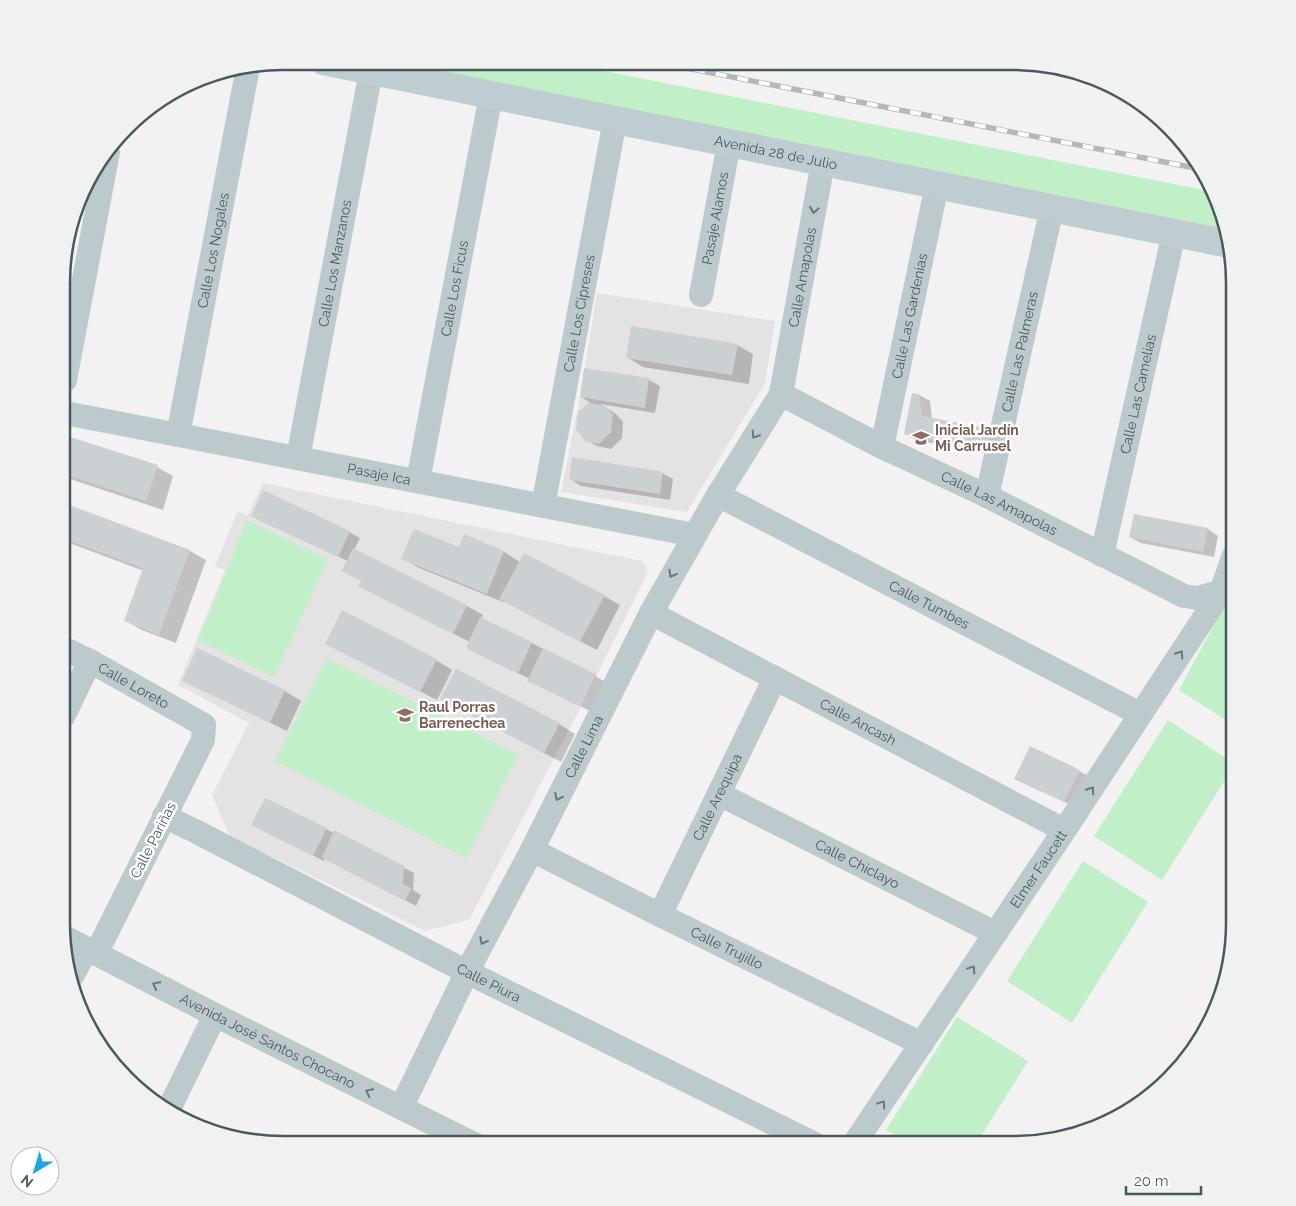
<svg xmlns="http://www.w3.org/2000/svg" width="1296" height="1206" font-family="Raleway,sans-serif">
<rect width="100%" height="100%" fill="#f3f1f2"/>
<!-- education -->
<path fill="#e4e2e3" d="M597,293L775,321L765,383L687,512L561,492L580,397Z
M263,483L642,561L648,571L639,590L581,707L469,920L425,931L230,836L212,795L249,723L178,685L225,570L215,566L237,512L248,515Z"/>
<!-- green -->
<path fill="#c1efc7" d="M353,61H554L1214,192L1218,199L1227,238Z
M247,520L328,559L274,677L198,641Z
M1234,596L1235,726L1179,690L1229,597Z
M327,658L518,755L466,858L275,761Z
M1168,720L1235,764L1162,880L1094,836Z
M1083,861L1148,902L1072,1023L1007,981Z
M957,1017L1028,1061L976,1144H909L886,1130Z"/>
<!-- shadow -->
<path fill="#0003" d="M737,345L753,354L749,384L643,367L627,357Z
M585,369L649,380L660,386L655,413L600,404L616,414L623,422L622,438L611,449L597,446L586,440L596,406L581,397Z
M919,395L930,401L932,419L997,456L916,440L905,434Z
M64,436L157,467L173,476L163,510L64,477Z
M662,473L673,479L670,500L581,486L570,479Z
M64,504L190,551L206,560L176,643L142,630L126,621L144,571L64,541Z
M1135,515L1208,529L1218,536L1214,557L1141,543L1130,537Z
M252,516L349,532L360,538L354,550L467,606L483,615L481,619L532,643L606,682L592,712L540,686L530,679L478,654L467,648L470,642L376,595L360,586L362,582L348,561L263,522Z
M465,536L504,552L520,562L604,596L620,605L597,650L504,601L503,602L419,568L403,558L459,549Z
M197,650L285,691L301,701L287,731L200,689Z
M343,652L436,660L452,670L437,700Z
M458,708L559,724L575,734L561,762Z
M1079,771L1090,777L1076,807L1026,784Z
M326,829L414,873L413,890L421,895L416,906L325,858L324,861L263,831Z"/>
<!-- building -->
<path fill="#cbd0d3" d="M631,326L738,344L732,375L626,358Z
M584,368L649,378L645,408L580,397Z
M912,393L919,394L922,416L990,429L986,450L904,434Z
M589,403L605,406L613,415L611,432L599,444L585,441L576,429L578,412Z
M64,435L158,465L146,501L64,474Z
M572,457L663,472L660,494L569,480Z
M263,490L350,531L338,557L251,516Z
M64,503L190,550L159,635L124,621L143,568L64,539Z
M1134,514L1208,528L1203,552L1129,537Z
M414,529L459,547L464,534L504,551L487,594L401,559Z
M353,548L467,605L453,634L358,586L361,581L342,571Z
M524,553L605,595L580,642L499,599Z
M342,610L437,659L420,692L325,644Z
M480,617L532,642L518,673L466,648Z
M1231,641L1235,642V657L1226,651Z
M197,648L285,690L270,723L182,681Z
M543,648L596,674L581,707L527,681Z
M456,669L560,723L544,753L440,699Z
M1030,746L1080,770L1064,802L1014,779Z
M265,798L327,828L313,856L251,825Z
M334,830L404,866L403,884L411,888L405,901L322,858Z"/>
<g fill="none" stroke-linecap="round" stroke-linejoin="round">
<!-- street -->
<g stroke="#bdcacd" stroke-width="24">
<path id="s1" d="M701,295L729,143"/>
<path d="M65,380L108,152"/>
<path id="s2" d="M781,394L882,447L987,496L1184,596L1197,598L1221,592H1228"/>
<path id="s3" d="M65,413L694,535"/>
<path id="s4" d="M178,435L248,67"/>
<path id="s5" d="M882,447L937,185"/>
<path id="s6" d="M298,458L371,71"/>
<path id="s7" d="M418,481L491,95"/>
<path id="s8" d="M718,495L1140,714"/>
<path id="s9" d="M987,496L1052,208"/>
<path id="s10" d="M543,506L615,120"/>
<path id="s11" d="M1102,555L1174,233"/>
<path id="s12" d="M651,613L1064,830"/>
<path id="s13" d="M63,648L90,661L204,725L203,740L96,954"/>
<path d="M63,717L90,661"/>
<path id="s14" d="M719,794L995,933"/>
<path id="s15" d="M164,816L195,831L467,972L815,1144"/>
<path id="s16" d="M532,850L660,915L922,1044"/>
<path id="s17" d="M660,915L775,678"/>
<path id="s18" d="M62,936L215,1015L476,1145"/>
<path d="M71,978L87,949"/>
<path id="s19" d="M401,1108L467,972L532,850L651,613L718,495L781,394L823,162"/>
<path d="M169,1109L215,1015"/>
<path id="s20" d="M854,1144L1054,846L1221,592L1234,555"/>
</g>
<!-- secondary -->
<path stroke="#bdcdd2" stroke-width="28" id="s21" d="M323,61L1229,244"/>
<!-- rail casing -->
<g stroke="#b3b8bb" stroke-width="5.5">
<path id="rail" d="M651,61L1200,169"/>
</g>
<!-- rail -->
<use href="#rail" stroke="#fff" stroke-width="4" stroke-dasharray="11" stroke-linecap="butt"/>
</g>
<!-- one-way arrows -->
<defs><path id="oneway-chevron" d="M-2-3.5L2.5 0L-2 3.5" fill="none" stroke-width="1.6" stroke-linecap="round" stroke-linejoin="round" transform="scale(1.25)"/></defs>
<g stroke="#66767a">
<use href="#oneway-chevron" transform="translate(814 210) rotate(100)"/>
<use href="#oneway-chevron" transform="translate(755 435) rotate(122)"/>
<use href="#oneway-chevron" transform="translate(672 574) rotate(119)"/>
<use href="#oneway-chevron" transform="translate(1180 654) rotate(-57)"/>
<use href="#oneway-chevron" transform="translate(1091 790) rotate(-57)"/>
<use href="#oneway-chevron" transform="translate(558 797) rotate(117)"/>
<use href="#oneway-chevron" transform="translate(483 941) rotate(118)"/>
<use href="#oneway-chevron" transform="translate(972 969) rotate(-56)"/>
<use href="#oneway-chevron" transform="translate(156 985) rotate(-152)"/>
<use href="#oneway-chevron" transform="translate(369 1092) rotate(-154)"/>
<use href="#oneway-chevron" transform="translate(882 1104) rotate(-56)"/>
</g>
<!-- icons -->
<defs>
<g id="school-bare" transform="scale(1.35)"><path d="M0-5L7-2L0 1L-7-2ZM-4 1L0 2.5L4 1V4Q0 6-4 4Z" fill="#8d6e63" stroke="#fff" stroke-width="2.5" paint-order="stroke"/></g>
</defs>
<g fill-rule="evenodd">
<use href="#school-bare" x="921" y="438"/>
<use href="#school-bare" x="405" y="715"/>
</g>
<g text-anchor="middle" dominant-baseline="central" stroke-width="5" stroke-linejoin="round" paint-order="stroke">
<!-- street labels -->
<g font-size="14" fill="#495a5e" stroke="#fff">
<text stroke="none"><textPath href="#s21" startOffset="462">Avenida 28 de Julio</textPath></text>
<text stroke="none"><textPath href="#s1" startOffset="78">Pasaje Alamos</textPath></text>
<text stroke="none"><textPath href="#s4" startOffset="188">Calle Los Nogales</textPath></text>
<text stroke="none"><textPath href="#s6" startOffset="198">Calle Los Manzanos</textPath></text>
<text stroke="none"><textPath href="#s19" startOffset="928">Calle Amapolas</textPath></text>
<text stroke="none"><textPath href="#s7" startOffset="196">Calle Los Ficus</textPath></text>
<text stroke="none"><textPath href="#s10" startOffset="196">Calle Los Cipreses</textPath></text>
<text stroke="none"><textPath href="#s5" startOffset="134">Calle Las Gardenias</textPath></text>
<text stroke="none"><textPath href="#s9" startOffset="148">Calle Las Palmeras</textPath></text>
<text stroke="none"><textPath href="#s11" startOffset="165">Calle Las Camelias</textPath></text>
<text stroke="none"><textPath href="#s3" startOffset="320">Pasaje Ica</textPath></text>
<text stroke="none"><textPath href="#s2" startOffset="244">Calle Las Amapolas</textPath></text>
<text stroke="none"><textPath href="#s8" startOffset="238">Calle Tumbes</textPath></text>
<text stroke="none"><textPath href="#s13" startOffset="80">Calle Loreto</textPath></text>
<text stroke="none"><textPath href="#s12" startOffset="234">Calle Ancash</textPath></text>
<text stroke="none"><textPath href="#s19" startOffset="405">Calle Lima</textPath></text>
<text stroke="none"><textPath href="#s17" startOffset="131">Calle Arequipa</textPath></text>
<text transform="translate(153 840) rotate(-63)">Calle Pariñas</text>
<text stroke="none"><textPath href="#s14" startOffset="155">Calle Chiclayo</textPath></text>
<text stroke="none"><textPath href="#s20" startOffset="331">Elmer Faucett</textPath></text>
<text stroke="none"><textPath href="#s16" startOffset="218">Calle Trujillo</textPath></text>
<text stroke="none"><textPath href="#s15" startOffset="365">Calle Piura</textPath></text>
<text stroke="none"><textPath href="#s18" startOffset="231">Avenida José Santos Chocano</textPath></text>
</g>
<!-- education labels -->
<g font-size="14" font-weight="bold" fill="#785e54" stroke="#fff" text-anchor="start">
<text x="935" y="430">Inicial Jardín<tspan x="935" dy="16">Mi Carrusel</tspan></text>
<text x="419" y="707">Raul Porras<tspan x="419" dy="16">Barrenechea</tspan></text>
</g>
</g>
<!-- crop -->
<path d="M0 0H1296V1206H0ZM283 70H1013A213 213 0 0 1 1226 283V923A213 213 0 0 1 1013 1136H283A213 213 0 0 1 70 923V283A213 213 0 0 1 283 70Z" fill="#f0f2f2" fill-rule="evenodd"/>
<path fill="none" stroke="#495a5e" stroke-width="2.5" d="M283 70H1013A213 213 0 0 1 1226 283V923A213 213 0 0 1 1013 1136H283A213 213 0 0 1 70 923V283A213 213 0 0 1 283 70Z"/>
<!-- north arrow -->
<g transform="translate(35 1171) rotate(218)"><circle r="24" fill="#ffffff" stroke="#b6bdbf"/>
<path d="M0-4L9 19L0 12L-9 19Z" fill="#1ca7e2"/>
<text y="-8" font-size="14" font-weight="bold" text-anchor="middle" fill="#495a5e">N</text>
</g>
<!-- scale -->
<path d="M1126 1186v8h75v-8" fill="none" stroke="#495a5e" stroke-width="2.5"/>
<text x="1134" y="1186" font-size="15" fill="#495a5e" stroke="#ffffff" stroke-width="4" paint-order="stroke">20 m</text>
</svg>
